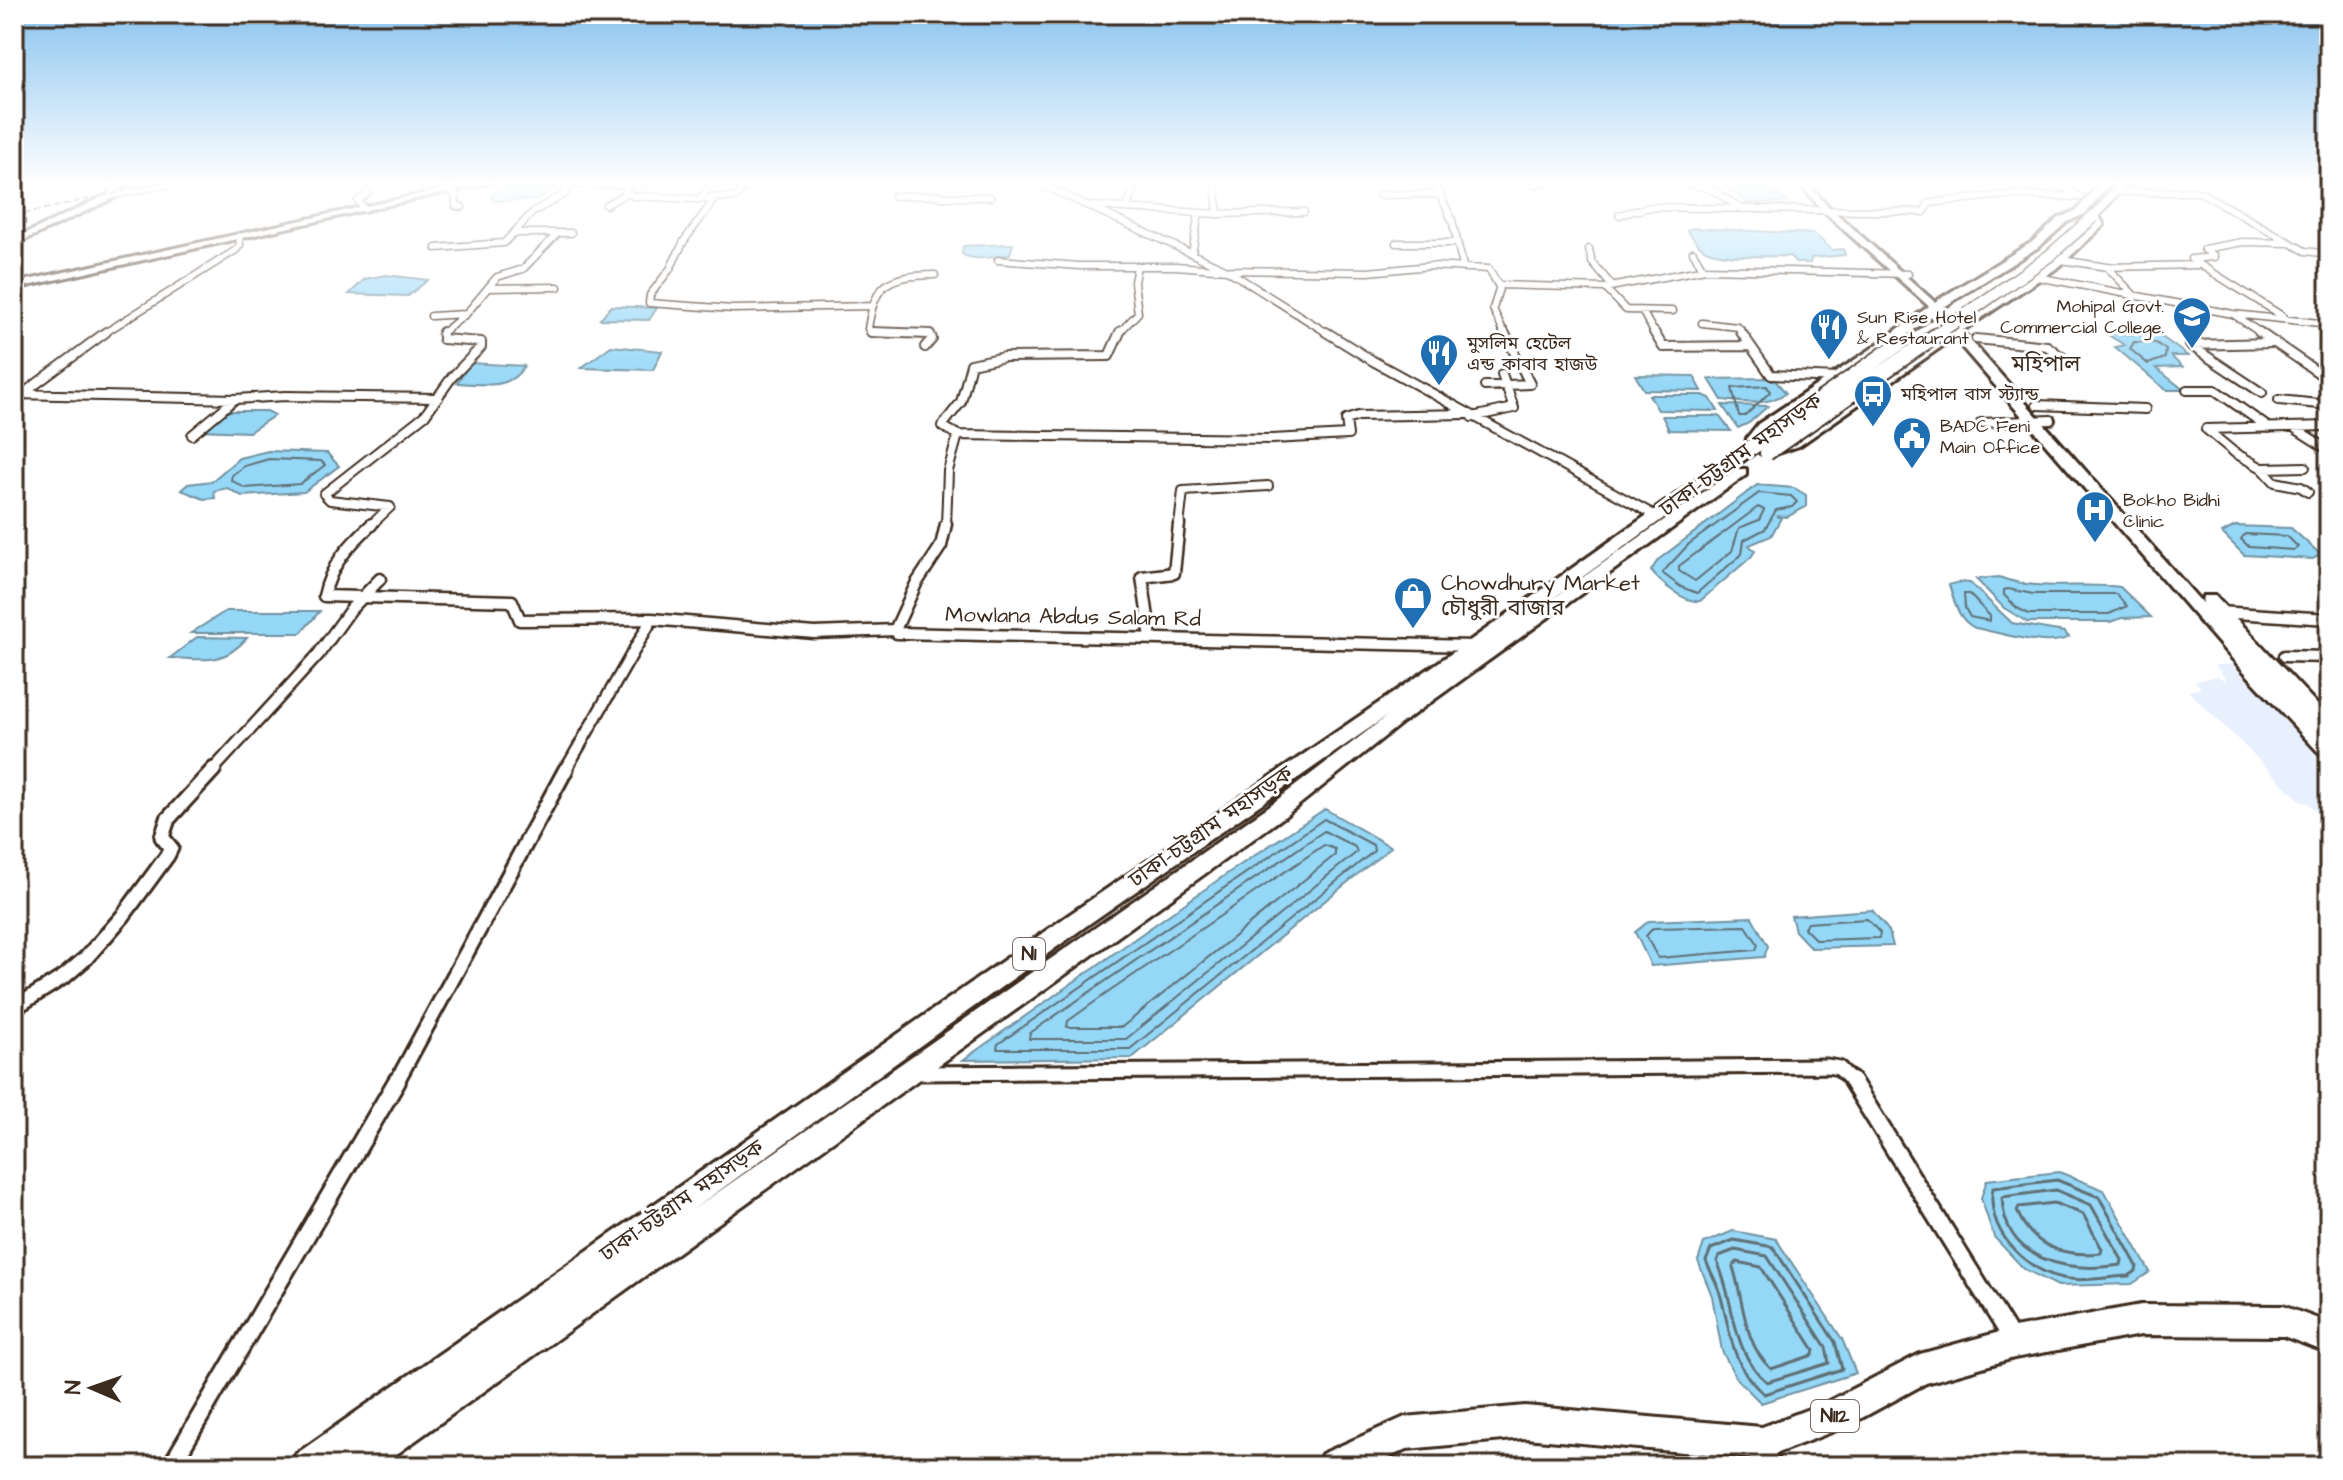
<svg xmlns="http://www.w3.org/2000/svg" width="2343" height="1480" font-family="'Architects Daughter','Noto Sans Bengali',sans-serif">
<rect width="100%" height="100%" fill="#fff"/>
<filter id="ink" filterUnits="userSpaceOnUse"><feTurbulence type="fractalNoise" baseFrequency=".0125" numOctaves="2"/><feDisplacementMap in="SourceGraphic" scale="16" xChannelSelector="R" yChannelSelector="G"/><feConvolveMatrix kernelMatrix="1 2 1 2 8 2 1 2 1" color-interpolation-filters="sRGB"/></filter>
<g filter="url(#ink)">
<!-- built -->
<path fill="#e8f0fe" d="M2236,664L2329,762V815H2320L2308,803L2302,802L2188,691L2201,688L2195,681L2217,676L2227,681L2215,665Z"/>
<!-- water -->
<path fill="#95d7f7" stroke="#7192a0" stroke-width="2" d="M1727,182H1763L1788,202L1748,203L1726,187Z
M527,183L558,186L537,200L493,201L491,196L501,189Z
M1693,228L1814,234L1832,250L1843,249L1845,255L1811,258L1810,263H1796L1790,256C1767,256 1733,258 1711,252C1700,249 1694,239 1687,230Z
M1013,244L1010,254C995,258 971,261 962,254L963,246Z
M386,275L428,280L408,296L349,294L365,279Z
M611,306L657,308L649,320L600,319Z
M2105,333L2159,335L2188,356H2171L2182,367L2156,368L2184,390H2166L2115,347L2124,345Z
M611,346L662,351L653,370L581,368Z
M470,363L524,366C510,391 482,384 457,383Z
M1635,375L1694,376L1702,391L1644,390Z
M1773,378L1786,393C1767,406 1745,403 1722,400L1709,379Z
M1649,395H1703L1710,398L1718,411L1658,410Z
M1722,405L1768,406L1749,423L1738,428Z
M225,411H267L275,415L249,432L201,430Z
M1662,416H1719L1731,431L1669,430Z
M268,451L327,453L339,466L304,492L242,496L227,488L214,491L215,498L204,499L181,490L188,484L212,481L239,458Z
M1757,485L1794,488L1806,495V507L1787,517L1776,516L1781,518L1771,536L1749,545L1755,551L1751,557L1700,601C1684,603 1661,583 1651,571L1658,560Z
M2235,526L2291,528L2320,554L2313,559L2244,555L2222,533Z
M1999,577C2037,592 2080,582 2120,587L2151,617L2122,618L2110,622H2027L2004,608L1976,579Z
M1959,582L1970,583L2012,623L2064,632L2069,637C2049,649 1998,632 1975,628C1957,619 1955,602 1949,585Z
M226,611H320L301,633H191Z
M197,637L247,638C222,666 204,659 170,658Z
M1325,809L1391,847L1132,1058L963,1060L1228,873Z
M1872,910L1889,931L1893,946L1811,948L1795,931L1791,916Z
M1752,917L1768,946L1764,957L1651,966L1635,932L1649,921Z
M2059,1172L2104,1190L2150,1272L2132,1284L2058,1286L2024,1269L1994,1237L1981,1198L1987,1180Z
M1733,1231L1776,1239L1842,1339L1856,1373L1761,1403L1736,1378L1722,1351L1712,1296L1698,1261L1704,1243Z"/>
<g fill="none" stroke-linecap="round" stroke-linejoin="round">
<!-- shore-far1 -->
<path stroke="#5f6f75" stroke-width="2" d="M2134,342L2156,343L2166,350L2165,358L2148,364L2130,349Z
M1767,386L1770,392L1745,416H1739L1732,388Z
M269,459L321,461L325,465L300,484L245,488L231,480L232,475L244,466Z
M1759,493L1791,496L1797,502L1792,507L1776,510L1765,529L1744,540L1742,554L1697,593L1681,587L1662,573L1689,544Z
M1758,507L1764,510L1759,520L1739,528L1732,551L1695,581L1679,571V566Z
M2245,534L2287,536L2298,547L2294,550L2249,547L2241,539Z
M2008,589L2033,594H2116L2127,606L2109,614H2029L2017,608L2004,595V590Z
M1964,594H1969L1990,616V621L1970,617L1965,608Z
M1324,819L1373,845L1374,851L1130,1049H997L998,1044Z
M1324,831L1355,847L1357,852L1126,1039H1029L1030,1033Z
M1324,845L1335,849V855L1122,1027H1067L1068,1021L1103,996Z
M1867,919L1880,933L1879,938L1816,940L1804,928L1807,923Z
M1746,926L1758,944L1756,950L1658,958L1646,936L1653,928Z"/>
<!-- shore -->
<path stroke="#5f6f75" stroke-width="3" d="M2057,1180L2099,1197L2137,1266L2136,1271L2129,1276C2106,1277 2081,1283 2059,1277C2022,1268 1985,1227 1993,1188Z
M2056,1190L2091,1205L2122,1260L2121,1265C2069,1273 2004,1262 2002,1197Z
M2054,1203L2083,1214L2102,1249L2101,1253C2064,1257 2032,1247 2017,1211L2019,1207Z
M1734,1240L1773,1247L1835,1342L1842,1369L1764,1394C1732,1367 1731,1335 1721,1297C1718,1284 1711,1273 1706,1261L1711,1249Z
M1735,1250L1767,1256L1826,1347L1829,1363L1767,1382C1731,1353 1735,1301 1717,1261L1719,1256Z
M1737,1262L1761,1267L1814,1350L1813,1355L1771,1369C1743,1343 1744,1301 1733,1267Z"/>
<!-- street-far4 casing -->
<g stroke="#3b2a1e" stroke-width="9">
<path id="street-far4" d="M541,182L567,185L642,184
M1036,182L1227,270L1329,334
M1215,182L1218,214
M1434,182L1452,220L1463,266
M1683,182L1713,190L1740,208
M2054,182L2081,197
M628,185L624,193L634,196L714,200L684,241L670,269L650,295L649,303L733,309L873,306
M1535,185L1543,182
M449,190L456,195V206L462,207
M2115,192H2200L2305,251L2329,254
M113,195L178,182
M1379,195L1438,194
M894,196L941,195
M701,197L713,182
M941,197H990
M709,198L736,197L746,185
M606,205L625,194
M1093,206L1218,214L1304,212
M1127,206L1136,182
M364,209L358,201L368,192
M1619,215L1650,207L1924,212L1929,203L2006,195L2081,197
M515,233H571
M1396,243H1457
M436,248L504,243L534,211L565,194L567,185
M1589,249L1592,262L1612,286
M1693,252L1703,269
M1192,254L1199,213
M2214,256L2204,249L2243,242L2290,243
M2214,257L2191,259L2284,317
M998,260L1080,266H1176L1227,270L1368,272L1430,266L1489,269L1498,285L1605,288L1705,269L1908,274
M2061,260L2107,267L2134,295
M2107,267L2199,265
M2037,277L2233,314L2329,324
M1500,285L1493,309L1505,334
M489,288L558,287
M1605,288L1626,310L1673,311
M1642,311L1655,334
M2233,314L2262,334
M431,316L465,314
M1702,323L1738,327L1743,334
M103,334L236,250L240,245L239,236
M441,334L466,314L497,277L523,269L558,233
M911,334L873,333L868,329C875,281 889,276 935,275
M1118,334L1138,313L1134,282L1137,266"/>
</g>
<!-- street-far3 casing -->
<g stroke="#3b2a1e" stroke-width="12">
<path id="street-far3" d="M871,332L930,334L932,339L925,347
M1326,332L1373,361L1656,516
M1654,332L1663,347L1750,346
M1741,332L1771,375L1837,378
M2259,332L2329,380
M1976,339L2047,346L2066,360
M1485,386L1530,384L1504,332
M2187,390H2215L2269,428
M24,393L106,332
M2262,393L2190,345L2273,343
M14,394L235,399L285,396L438,398
M2279,400L2329,405
M2037,405L2145,409
M1472,417L1514,408L1502,374
M1981,423L2051,420
M2206,429L2329,426
M2206,429L2235,453L2262,468L2275,482L2301,487L2308,492
M2296,429L2329,450
M192,435L235,399
M958,435L1272,439L1348,435L1346,420L1358,416L1467,414
M2262,468L2305,467
M370,526L390,507L330,500L324,494L425,415L452,377L481,347V342L443,339V332
M946,526L948,471L958,435L942,426L961,402L971,364L1004,357L1109,356L1120,332
M1179,526L1183,491L1268,486"/>
</g>
<!-- street-far2 casing -->
<g stroke="#3b2a1e" stroke-width="15">
<path id="street-far2" d="M372,524C349,545 331,564 324,596L512,601L520,620L652,619L814,633L895,630
M946,524L941,546L916,584L895,630L897,633L1474,646
M2219,612L2329,619
M1151,638L1142,577L1174,573L1179,524
M2284,656L2329,657
M212,771L318,655L351,609L380,579
M565,771L652,619"/>
</g>
<!-- street-far1 casing -->
<g stroke="#3b2a1e" stroke-width="19">
<path id="street-far1" d="M14,1008L65,976L86,958L123,916L167,856L171,848L162,837L168,819L214,769
M914,1073L1827,1066L1839,1068L1854,1083
M396,1083L566,769"/>
</g>
<!-- street casing -->
<g stroke="#3b2a1e" stroke-width="22">
<path id="street" d="M1852,1081L2014,1342
M1762,1444L1772,1466
M177,1466L174,1461L397,1081"/>
</g>
<!-- secondary casing -->
<g stroke="#3b2a1e" stroke-width="6">
<path id="secondary" d="M120,182H130L117,190L116,197L14,245V239L109,194L110,187Z
M477,182H492L14,289V283Z
M1798,182H1806L1829,207L1939,306V310H1933L1823,211Z"/>
</g>
<!-- highway casing -->
<g stroke="#3b2a1e" stroke-width="6">
<path id="highway" d="M2101,182H2111L2085,214L2067,222L2040,246L1944,307L1881,355L1768,430L1761,439L1758,450L1541,607L1736,469H1746V475L1403,722L1285,816L1077,966L380,1466H291L296,1454L1070,914L1468,642L1746,445L1747,438L1758,424L1871,349L1936,301L2032,242L2059,218L2077,210ZM1387,716L1269,806L691,1211L1086,926Z
M2118,182H2128L2099,216L2104,225L2060,266L1962,331L2202,603L2203,596H2215L2329,717V735L2324,734L2329,739V757L2322,756L2228,654L1954,338L1799,446L1767,457L1760,453L1789,440L1947,332L1940,321L1942,318H1950L1955,323L2052,262L2091,229L2094,225L2089,216Z
M2141,1305L2283,1306L2329,1323V1353L2283,1336L2141,1335L2014,1358L1926,1383L1847,1426L1762,1459L1525,1438L1407,1449L1371,1466H1317L1322,1454L1405,1417L1525,1406L1762,1427L1827,1402L1920,1354L2014,1328Z"/>
</g>
<!-- street-far4 -->
<use href="#street-far4" stroke="#fff" stroke-width="6"/>
<!-- street-far3 -->
<use href="#street-far3" stroke="#fff" stroke-width="8"/>
<!-- street-far2 -->
<use href="#street-far2" stroke="#fff" stroke-width="10"/>
<!-- street-far1 -->
<use href="#street-far1" stroke="#fff" stroke-width="13"/>
<!-- street -->
<use href="#street" stroke="#fff" stroke-width="16"/>
<!-- secondary -->
<use href="#secondary" fill="#fff" fill-rule="evenodd"/>
<!-- highway -->
<use href="#highway" fill="#fff" fill-rule="evenodd"/>
<!-- rail -->
<path stroke="#3b2a1e" stroke-width="2" stroke-dasharray="7 3" stroke-linecap="butt" d="M14,216L164,182"/>
<!-- highway-bridge-far1 casing -->
<g stroke="#3b2a1e" stroke-width="14" stroke-linecap="butt">
<path id="highway-bridge-far1" d="M1938,334L2049,256L2094,216"/>
</g>
<!-- highway-bridge casing -->
<g stroke="#3b2a1e" stroke-width="18" stroke-linecap="butt">
<path id="highway-bridge" d="M1753,447L1900,343
M1767,453L1941,332"/>
</g>
<!-- highway-bridge-far1 -->
<use href="#highway-bridge-far1" stroke="#fff" stroke-width="11"/>
<!-- highway-bridge -->
<use href="#highway-bridge" stroke="#fff" stroke-width="14"/>
</g>
</g>
<!-- sky -->
<linearGradient id="sky" x2="0" y2="1"><stop stop-color="#87c2ee"/><stop offset="0.47" stop-color="#fff"/><stop offset="1" stop-color="#fff" stop-opacity="0"/></linearGradient>
<rect width="2343" height="389" fill="url(#sky)"/>
<!-- icons -->
<defs>
<g id="university-pin" transform="scale(2)"><path d="M0 17L-7.5 6A9.5 9.5 0 1 1 7.5 6Z" fill="#1f6fb2" stroke="#fff"/><path d="M0-5L7-2L0 1L-7-2ZM-4 1L0 2.5L4 1V4Q0 6-4 4Z" fill="#fff"/></g>
<g id="restaurant-pin" transform="scale(2)"><path d="M0 17L-7.5 6A9.5 9.5 0 1 1 7.5 6Z" fill="#1f6fb2" stroke="#fff"/><path d="M-5-6h1v4h1v-4h1v4h1v-4h1v5L-1.5 .5V6h-2V.5L-5-1ZM5-6V6H3V1.5H1.5Q1.5-4 5-6Z" fill="#fff"/></g>
<g id="bus-pin" transform="scale(2)"><path d="M0 17L-7.5 6A9.5 9.5 0 1 1 7.5 6Z" fill="#1f6fb2" stroke="#fff"/><path d="M-5-6H5V4H4V6H2V4H-2V6H-4V4H-5ZM-3.5-4V0h7V-4ZM-3.5 1.2v1.5H-2V1.2ZM2 1.2v1.5H3.5V1.2Z" fill="#fff"/></g>
<g id="civic-pin" transform="scale(2)"><path d="M0 17L-7.5 6A9.5 9.5 0 1 1 7.5 6Z" fill="#1f6fb2" stroke="#fff"/><path d="M-.6-6.5H3V-4.5H.6V-3L4-1V1h2V6H-6V1h2V-1L-.6-3ZM-1.2 2.5V6h2.4V2.5Z" fill="#fff"/></g>
<g id="hospital-pin" transform="scale(2)"><path d="M0 17L-7.5 6A9.5 9.5 0 1 1 7.5 6Z" fill="#1f6fb2" stroke="#fff"/><path d="M-5-5h3v3.5h4V-5h3V5h-3V1.5h-4V5h-3Z" fill="#fff"/></g>
<g id="shop-pin" transform="scale(2)"><path d="M0 17L-7.5 6A9.5 9.5 0 1 1 7.5 6Z" fill="#1f6fb2" stroke="#fff"/><path d="M-5-2.5h2.3a2.7 3.5 0 0 1 5.4 0H5L5.5 6h-11ZM-1.5-2.5h3a1.5 2.3 0 0 0-3 0Z" fill="#fff"/></g>
</defs>
<g fill-rule="evenodd">
<use href="#university-pin" x="2192" y="316"/>
<use href="#restaurant-pin" x="1829" y="327"/>
<use href="#restaurant-pin" x="1439" y="353"/>
<use href="#bus-pin" x="1873" y="394"/>
<use href="#civic-pin" x="1912" y="436"/>
<use href="#hospital-pin" x="2095" y="510"/>
<use href="#shop-pin" x="1413" y="596"/>
</g>
<g text-anchor="middle" dominant-baseline="central" stroke-width="6" stroke-linejoin="round" paint-order="stroke">
<!-- far-poi labels -->
<g font-size="18" fill="#3b2a1e" stroke="#fff" text-anchor="start">
<text x="2164" y="306" text-anchor="end">Mohipal Govt.<tspan x="2164" dy="21">Commercial College.</tspan></text>
<text x="1857" y="317">Sun Rise Hotel<tspan x="1857" dy="21">&amp; Restaurant</tspan></text>
<text x="1467" y="343">মুসলিম হেটেল<tspan x="1467" dy="21">এন্ড কাবাব হাজউ</tspan></text>
<text x="1901" y="394">মহিপাল বাস স্ট্যান্ড</text>
<text x="1940" y="426">BADC Feni<tspan x="1940" dy="21">Main Office</tspan></text>
<text x="2123" y="500">Bokho Bidhi<tspan x="2123" dy="21">Clinic</tspan></text>
</g>
<!-- shield labels -->
<g fill="#fff" stroke="#766a62" stroke-width="2">
<rect x="1013" y="938" width="32" height="32" rx="6"/>
<rect x="1811" y="1400" width="48" height="32" rx="6"/>
</g>
<g font-size="20" font-weight="bold" fill="#3b2a1e">
<text x="1029" y="954">N1</text>
<text x="1835" y="1416">N112</text>
</g>
<!-- far-quarter labels -->
<g font-size="22" fill="#3b2a1e" stroke="#fff">
<text x="2046" y="364">মহিপাল</text>
</g>
<!-- street labels -->
<g font-size="22" fill="#3b2a1e" stroke="#fff">
<text transform="translate(1741 455) rotate(-36)">ঢাকা-চট্টগ্রাম মহাসড়ক</text>
<text transform="translate(1073 617) rotate(1)">Mowlana Abdus Salam Rd</text>
<text transform="translate(1211 827) rotate(-35)">ঢাকা-চট্টগ্রাম মহাসড়ক</text>
<text transform="translate(682 1201) rotate(-35)">ঢাকা-চট্টগ্রাম মহাসড়ক</text>
</g>
<!-- poi labels -->
<g font-size="22" fill="#3b2a1e" stroke="#fff" text-anchor="start">
<text x="1441" y="583">Chowdhury Market<tspan x="1441" dy="25">চৌধুরী বাজার</tspan></text>
</g>
</g>
<!-- margin -->
<rect width="2343" height="1480" fill="none" stroke="#fff" stroke-width="48"/>
<rect x="24" y="24" width="2295" height="1432" fill="none" stroke="#3b2a1e" stroke-width="3" filter="url(#ink)"/>
<!-- north arrow -->
<g transform="translate(92 1388) rotate(272)" stroke="#ffffff" stroke-width="6" paint-order="stroke">
<path d="M0-6L14 30L0 20L-14 30Z" fill="#3b2a1e"/>
<text y="-12" font-size="22" font-weight="bold" text-anchor="middle" fill="#3b2a1e">N</text>
</g>
</svg>
